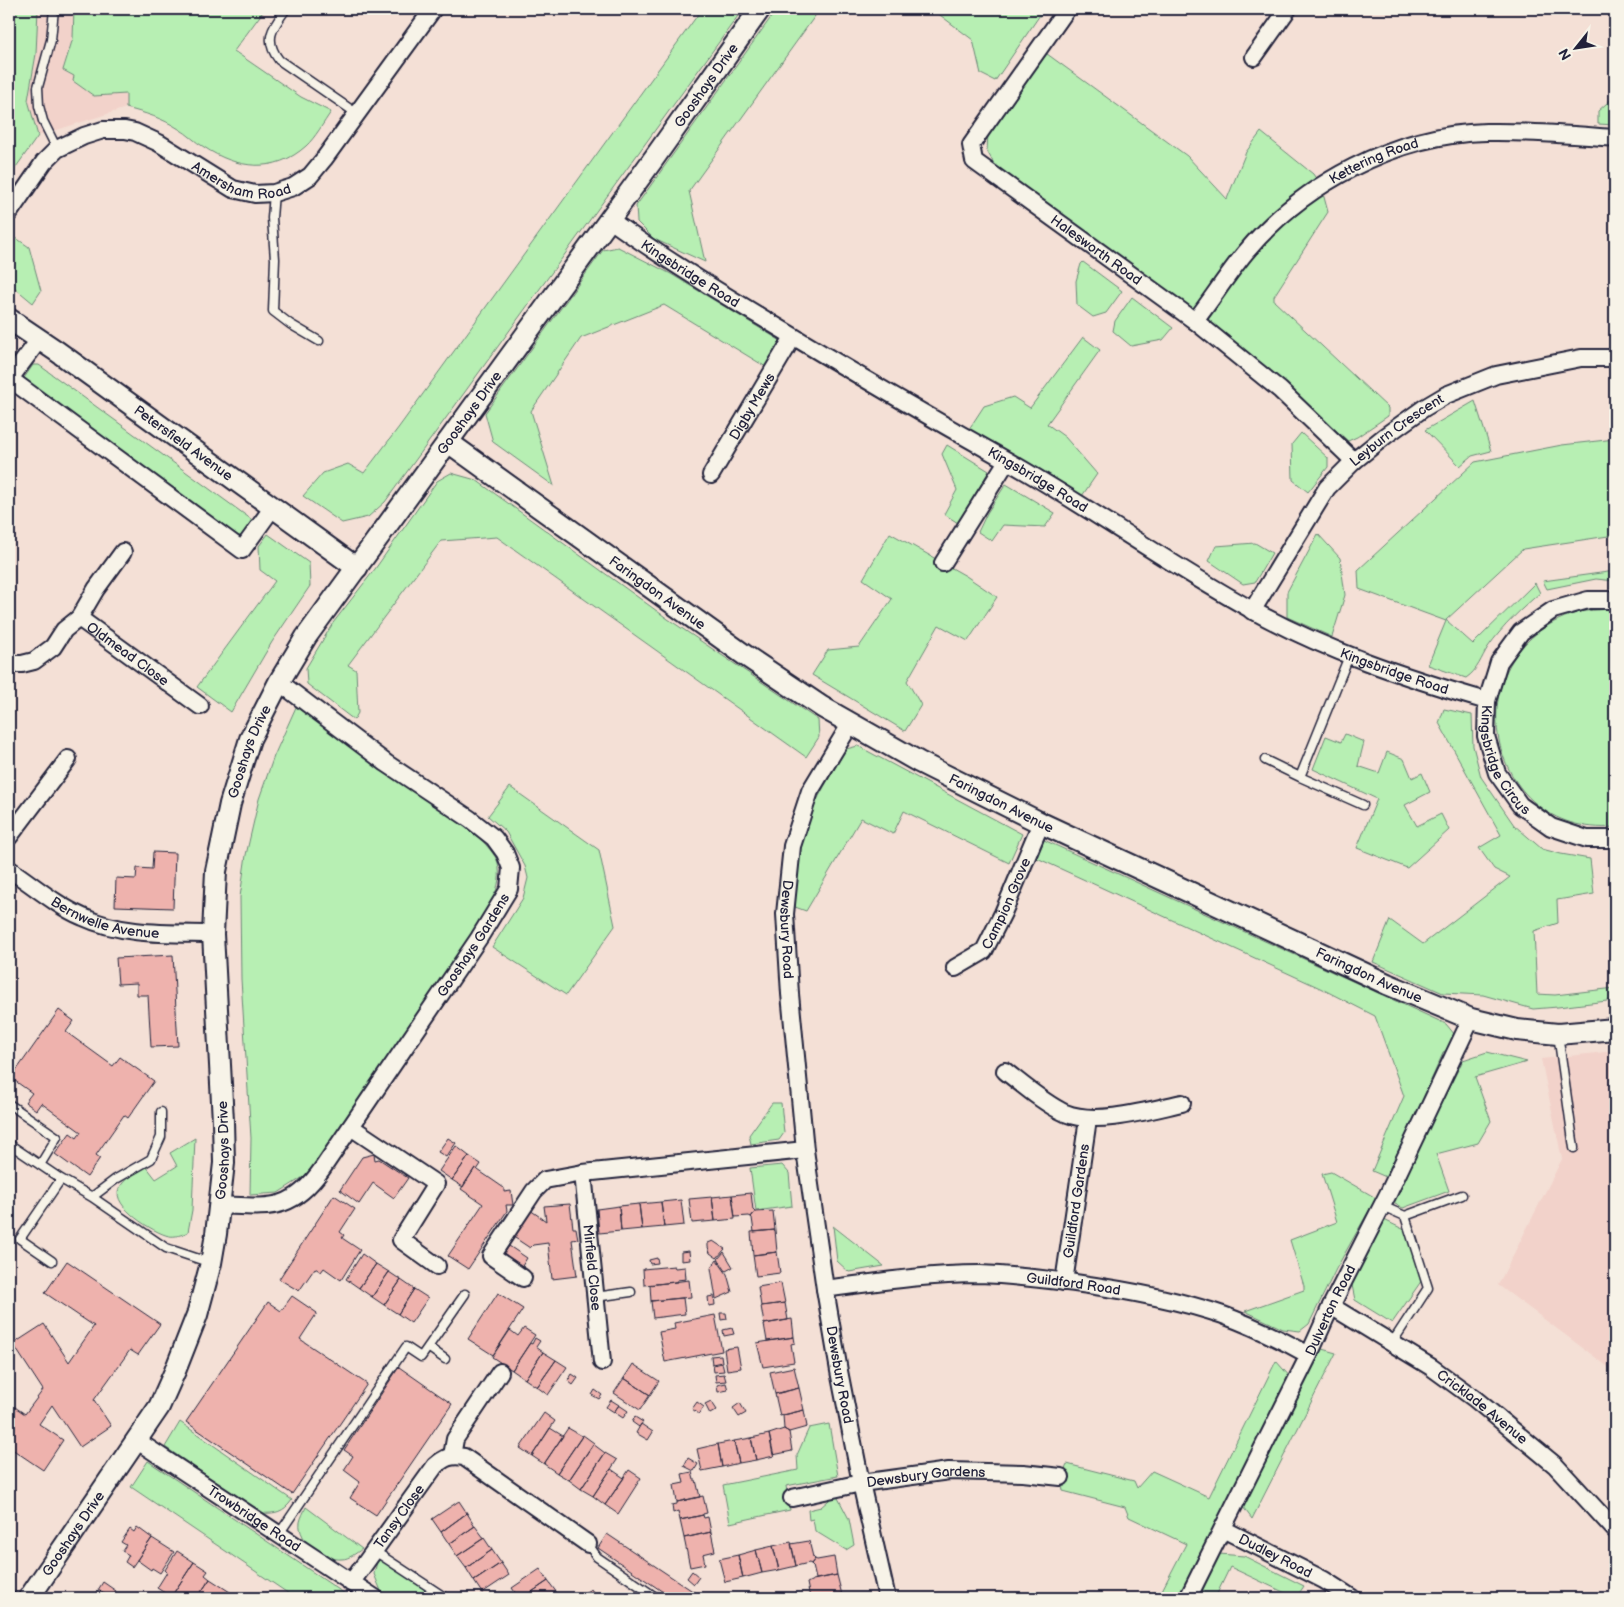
<svg xmlns="http://www.w3.org/2000/svg" width="1624" height="1607" font-family="'Balsamiq Sans',sans-serif">
<rect width="100%" height="100%" fill="#f4e0d6"/>
<filter id="ink" filterUnits="userSpaceOnUse"><feTurbulence type="fractalNoise" baseFrequency=".02" numOctaves="2"/><feDisplacementMap in="SourceGraphic" scale="10" xChannelSelector="R" yChannelSelector="G"/><feConvolveMatrix kernelMatrix="1 2 1 2 8 2 1 2 1" color-interpolation-filters="sRGB"/></filter>
<g filter="url(#ink)">
<!-- built -->
<path fill="#f2d2ca" d="M38,9H74L73,38L63,70L74,76L94,96L127,94L126,108L38,136L28,100L36,54Z
M1615,1051V1372L1498,1285L1562,1159L1541,1059Z"/>
<!-- green -->
<path fill="#b7efb3" stroke="#6c8877" d="M9,9H38L36,54L28,100L38,136L9,177Z
M74,9H265L234,51L301,97L331,112C324,122 315,138 306,146C275,174 237,169 204,147C195,142 188,134 179,129C162,118 145,113 126,108V94L94,96L73,81L74,76L63,70L73,38Z
M702,9H743L385,502L368,517L342,523L303,496L323,473L348,464L364,473L399,427Z
M777,9H820L689,191L705,262L654,239L637,222L636,206Z
M932,9H989L995,13L998,9H1044L995,81L981,74L973,40Z
M1043,51L1187,156L1227,199L1246,152L1261,132L1313,174L1321,186L1328,212L1274,296V301L1388,408V416L1357,437L1348,441L1246,351L998,171L987,151L988,133Z
M1615,96V125L1598,124V111Z
M16,238L29,247L41,291L33,303L9,283V250Z
M618,247L671,274L781,341L766,367L664,305L581,338L531,411L554,486L493,442L485,413L603,250Z
M1083,262L1122,291L1106,313L1093,317L1077,305L1076,281L1081,264Z
M1132,297L1173,328L1163,340L1131,346L1113,331L1115,321Z
M1083,337L1100,350L1047,424L1065,437L1097,474L1082,496L969,429L984,406L1013,397L1030,408Z
M33,365H39L255,522L250,530L240,536L232,535L25,382L24,378Z
M1475,401L1491,451L1472,456L1460,466L1425,430Z
M1301,433L1328,458V467L1308,492L1293,480L1292,444Z
M1615,439V535L1523,549L1446,620L1473,644L1535,583L1540,593C1521,609 1503,626 1488,647C1481,658 1478,670 1466,678L1428,665L1446,621L1359,589L1358,570L1475,462L1562,445Z
M947,445L989,471L958,523L944,514L957,490L942,454Z
M451,473L476,480L668,619L818,720L819,737L806,757L497,537L441,541L348,665L356,670L358,713L354,720L307,684L306,668L333,623L375,569L437,481Z
M1006,484L1055,513L1045,527L1003,525L992,541L978,532L987,513Z
M890,533L966,576L997,597L968,641L939,625L907,681L921,705L905,731L812,675L828,650L859,647L892,599L863,579Z
M268,534L309,563L310,586L272,642L231,712L197,687L275,581L260,570L259,546Z
M1318,534L1340,558L1345,595L1332,637L1287,617V592Z
M1255,543L1272,553L1255,582L1243,584L1209,561L1216,546Z
M1615,571V581L1596,579L1547,589L1543,581Z
M1610,609L1615,610V827C1485,838 1448,653 1576,613C1586,610 1599,610 1610,609Z
M296,707L479,837C485,844 496,855 498,863C504,887 487,910 475,929L392,1052L308,1174L278,1193L250,1195L251,1138L241,979L240,897L246,855L259,799L274,756Z
M1444,709L1472,715L1473,746L1481,777L1514,825L1542,849L1561,854L1590,859L1594,894L1557,900L1558,923L1534,931L1537,994L1555,995L1615,988V1000L1558,1007L1533,1009L1483,995L1443,993L1373,962L1390,920L1423,944L1510,877L1494,869L1479,848L1501,835L1439,723Z
M1345,734L1364,742L1358,766L1379,773L1387,752L1404,759L1412,778L1422,773L1430,792L1405,805L1417,826L1441,814L1449,830L1407,868L1357,848L1377,799L1313,769L1326,736L1341,742Z
M858,746L1022,834L1009,863L904,811L893,834L861,818L806,911L795,907C796,879 798,852 806,826C815,799 832,774 846,749Z
M510,787L599,850L615,926L566,995L492,947L523,898L528,878L525,866L506,832L488,816Z
M1044,840L1446,1024L1455,1035L1453,1055L1444,1051L1417,1112L1386,1177L1372,1171L1404,1096L1375,1016L1320,988L1037,858Z
M1487,1052L1527,1062L1475,1077L1491,1121L1478,1143L1436,1154L1449,1191L1403,1208L1391,1202L1463,1060Z
M772,1103H781L784,1133L779,1140L751,1144L749,1135Z
M195,1138L192,1210L188,1232C182,1235 175,1237 169,1236C154,1233 111,1206 119,1189C124,1178 136,1172 146,1166L156,1179L177,1166L170,1153Z
M782,1165L789,1173L792,1206L756,1211L750,1168Z
M1331,1172L1376,1198L1336,1269L1309,1324L1300,1331L1283,1329L1245,1311L1304,1290V1286L1290,1240L1337,1222L1322,1174Z
M1382,1219L1407,1231L1422,1280L1392,1323L1355,1300L1351,1280Z
M833,1226L884,1266L849,1272L837,1261Z
M1322,1349L1336,1353L1252,1519L1243,1507Z
M1276,1361L1291,1378L1178,1598H1158L1186,1544L1129,1517L1125,1507L1063,1491L1061,1477L1067,1464L1134,1481L1137,1488L1152,1471L1209,1497Z
M180,1422L292,1500C284,1512 275,1514 262,1513L165,1447Z
M829,1424L838,1476L786,1486L790,1510L730,1523L723,1485L798,1470L797,1455L809,1428Z
M148,1461L351,1598H295L131,1487Z
M836,1494L849,1519L854,1545L846,1550L815,1531L813,1519L809,1520L808,1510L821,1507Z
M306,1507L362,1549C356,1553 349,1559 342,1559C324,1561 297,1541 300,1522C301,1517 304,1512 306,1507Z
M1219,1554L1244,1556L1304,1586L1296,1598L1230,1567L1215,1598H1197Z
M378,1558L437,1598H390L381,1591L374,1574Z"/>
<!-- building -->
<path fill="#eeb2ad" stroke="#22223b" d="M153,852L175,853L173,908L115,906L116,878L136,879L137,868L152,869Z
M173,955L178,1046L151,1047L148,995H137V983L118,984L116,958Z
M59,1010L74,1021L66,1032L113,1066L120,1057L154,1081L128,1118L124,1115L96,1155L100,1158L87,1177L55,1154L70,1133L77,1138L81,1132L41,1103L36,1110L25,1102L32,1093L11,1078Z
M448,1138L456,1143L446,1157L438,1152Z
M456,1146L469,1156L452,1180L439,1171Z
M374,1154L375,1160L379,1159L408,1178L394,1198L373,1183L359,1204L340,1190L362,1157Z
M469,1156L481,1164L477,1170L475,1168L463,1187L452,1180Z
M475,1168L504,1188V1192L511,1191L513,1205H506L507,1211L468,1269L448,1256L483,1204L461,1189Z
M751,1193L753,1210L755,1212L751,1217L749,1216L735,1217L732,1195Z
M334,1195L355,1209L340,1232L344,1235L342,1238L360,1250L341,1280L324,1268L321,1272L315,1268L299,1291L279,1279Z
M732,1195L735,1219L715,1221L712,1197Z
M712,1197L715,1221L692,1223L689,1199Z
M681,1200L684,1225L664,1227L661,1202Z
M661,1202L664,1227L642,1229L639,1204Z
M570,1204L573,1228H576L578,1239L572,1240L577,1276L552,1279L548,1243L533,1245L530,1248L512,1236L530,1210L546,1221L544,1206Z
M639,1204L642,1229L621,1231L619,1206Z
M619,1206L621,1231L599,1233L597,1209Z
M773,1211L775,1230L754,1232L752,1218L751,1217L755,1212Z
M775,1230L777,1252L753,1255L751,1232Z
M713,1241L725,1249L717,1258L710,1253L708,1247V1243Z
M509,1246L527,1258L522,1266L504,1254Z
M689,1251L690,1260L681,1261V1252Z
M724,1252L733,1267L726,1271L718,1259Z
M777,1252L780,1273L756,1276L753,1255Z
M362,1254L376,1264L359,1288L346,1279Z
M657,1258L658,1263L650,1264L649,1260Z
M717,1260L727,1274L732,1292L716,1299L711,1268Z
M67,1261L160,1324L138,1355L130,1350L94,1400L111,1426L80,1447L52,1405L39,1424L63,1440L43,1470L9,1447V1403L25,1414L43,1390L13,1344L44,1324L69,1362L94,1326L45,1293Z
M376,1264L389,1272L372,1297L359,1288Z
M674,1266L675,1268L685,1267L686,1279L677,1280V1282L644,1285L643,1269Z
M389,1272L401,1280L384,1305L372,1297Z
M401,1280L414,1289L398,1314L384,1305Z
M689,1280L691,1297L651,1301L650,1285Z
M781,1283L785,1303L761,1306L758,1287Z
M414,1289L428,1298L411,1323L398,1314Z
M498,1293L523,1309L493,1355L468,1339Z
M292,1296L317,1313L300,1339L367,1384L292,1494L186,1422L268,1302L281,1311Z
M714,1296L715,1305L709,1306L708,1297Z
M683,1298L685,1314L653,1318L651,1301Z
M785,1303L788,1320L764,1324L761,1306Z
M720,1313H726L727,1319L721,1320Z
M715,1315L722,1351L665,1362L659,1332L675,1329L674,1323Z
M792,1319L794,1337L767,1341L764,1324Z
M524,1328L535,1335L512,1370L492,1357L510,1330L518,1336Z
M732,1328L734,1334L724,1336L723,1330Z
M794,1337L795,1343L791,1344L794,1362L763,1367L757,1343Z
M535,1338L540,1341L536,1347L543,1352L525,1379L512,1370L530,1343L532,1344Z
M737,1347L741,1368L727,1370L724,1349Z
M543,1352L556,1360L537,1387L525,1379Z
M721,1355L722,1362L712,1364L711,1356Z
M556,1360L567,1367L548,1395L537,1387Z
M722,1363L724,1371L714,1372L713,1365Z
M633,1364L659,1381L650,1395L624,1378Z
M399,1367L452,1404L376,1515L350,1498L360,1482L344,1470L353,1456L344,1450Z
M794,1367L799,1388L775,1394L770,1372Z
M572,1374L578,1378L573,1385L568,1381Z
M724,1374L726,1381L716,1382L715,1375Z
M624,1378L650,1395L640,1410L614,1393Z
M726,1383L728,1390L718,1392L717,1385Z
M799,1388L804,1410L780,1416L775,1394Z
M595,1390L602,1395L599,1399L592,1395Z
M611,1400L619,1405L614,1412L606,1407Z
M711,1401L717,1410L710,1414L705,1404Z
M697,1402L704,1407L699,1414L692,1409Z
M740,1403L746,1413L739,1417L733,1408Z
M619,1405L628,1411L623,1418L614,1412Z
M804,1410L807,1427L789,1432L784,1429L783,1415Z
M544,1413L555,1421L532,1456L520,1448Z
M635,1417L643,1422L639,1427L632,1422Z
M641,1424L653,1432L648,1440L636,1433Z
M550,1428L563,1436L544,1464L532,1456Z
M568,1428L582,1436L557,1473L544,1464Z
M784,1429L789,1432L792,1451L773,1455L769,1434Z
M769,1434L774,1456L756,1460L751,1438Z
M583,1435L594,1443L569,1480L557,1473Z
M751,1438L756,1460L739,1463L734,1441Z
M734,1441L739,1463L722,1467L718,1444Z
M593,1444L605,1453L581,1489L569,1480Z
M718,1444L722,1467L702,1471L697,1449Z
M605,1453L617,1460L593,1496L581,1489Z
M688,1458L698,1464L694,1471L684,1466Z
M611,1469L624,1478L605,1505L593,1496Z
M629,1470L641,1478L618,1514L605,1505Z
M692,1472L694,1480H696L700,1497L677,1502L674,1485L684,1483L682,1474Z
M703,1496L707,1513L703,1514V1515L680,1520L678,1511L673,1513L672,1505L677,1504V1502Z
M459,1501L467,1513L441,1532L432,1519Z
M467,1513L475,1526L449,1544L441,1532Z
M703,1515L704,1518L708,1517L711,1532L684,1538L680,1520Z
M475,1526L484,1538L457,1556L449,1544Z
M137,1527L152,1538L132,1567L125,1562L129,1555L122,1551L126,1545L121,1542L130,1529L134,1532Z
M711,1532L715,1551L703,1554L705,1564L690,1567L684,1538Z
M607,1534L703,1598H672L598,1548Z
M152,1538L174,1552L160,1573L152,1568L151,1570L137,1560Z
M484,1538L492,1550L466,1568L457,1556Z
M809,1541L813,1557L815,1559L811,1564L809,1563L796,1566L791,1544Z
M791,1542L796,1566L779,1570L773,1546Z
M773,1546L779,1570L762,1573L756,1550Z
M492,1550L501,1563L474,1581L466,1568Z
M756,1550L762,1573L743,1578L738,1555Z
M177,1551L194,1562L171,1597L157,1588L167,1572L165,1570Z
M738,1555L743,1578L725,1582L719,1559Z
M834,1557L837,1575L816,1579L813,1566L811,1564L815,1559L817,1560Z
M194,1562L208,1571L205,1575L210,1579L197,1598H173L171,1597Z
M501,1563L509,1575L482,1593L474,1581Z
M540,1569L548,1581L523,1598H519L512,1588Z
M692,1571L699,1577L694,1584L687,1578Z
M837,1575L842,1595L828,1598H810L807,1583L813,1580Z
M210,1579L230,1592L225,1598H197Z
M548,1581L557,1593L548,1598H523Z
M103,1582L116,1591L111,1598L98,1590Z
M591,1589L597,1598H587L584,1593Z
M230,1592L235,1596L238,1592L247,1598H225Z
M557,1593L560,1598H548Z"/>
<g fill="none" stroke-linecap="round" stroke-linejoin="round">
<!-- service casing -->
<g stroke="#22223b" stroke-width="11">
<path id="service" d="M54,9L51,40L38,87L39,106L43,121L57,149
M286,9C273,27 263,39 279,60L356,113
M274,193L272,218L275,259L273,311L290,324L319,341
M1349,656L1300,777L1363,805
M1265,760L1300,777
M1558,1034L1574,1148
M9,1104L57,1137L40,1165
M9,1144L61,1179L92,1197L166,1248L211,1263
M92,1197L116,1179L151,1159L161,1137V1112
M1382,1206L1405,1216L1462,1195
M52,1261L20,1239L61,1179
M595,1297L631,1292
M1392,1343L1428,1288L1405,1216
M428,1347L445,1359
M279,1534L406,1347L421,1357L465,1294
M588,1544L597,1557L657,1598
M373,1550L446,1598
M9,1594L14,1598"/>
</g>
<!-- minor casing -->
<g stroke="#22223b" stroke-width="20">
<g id="minor">
<path id="s1" d="M1067,9L971,145L974,161L1195,321L1280,390L1354,461"/>
<path d="M1254,57L1288,9"/>
<path id="s2" d="M9,213L44,162L57,149L84,136L103,130H125L135,132L159,143L233,189L255,194L274,193L293,187L310,176L324,159L433,9"/>
<path id="s3" d="M609,219C658,255 709,286 761,317C842,366 924,414 1006,460C1089,507 1168,564 1252,610C1324,650 1407,678 1487,701"/>
<path id="s4" d="M1195,321C1212,299 1227,275 1245,253C1302,184 1396,134 1486,132C1529,131 1573,135 1615,138"/>
<path d="M10,379L242,550L273,507"/>
<path d="M9,380L39,340"/>
<path id="s5" d="M711,475L793,337"/>
<path d="M943,563L1007,461"/>
<path id="s6" d="M1615,600H1588L1553,610L1521,632L1499,662L1487,701L1486,736L1497,773L1520,805L1551,827L1587,839H1615"/>
<path id="s7" d="M1252,611L1327,488L1354,461L1385,436L1424,408L1446,395L1496,375L1581,358H1615"/>
<path d="M79,618L96,589L123,552"/>
<path id="s8" d="M9,664H22L34,661L53,647L64,630L79,618L200,706"/>
<path id="s9" d="M851,723L810,791L792,846L785,914L790,994L805,1150L825,1289L839,1371L861,1483L887,1598"/>
<path d="M9,837L68,759"/>
<path id="s10" d="M9,869C33,885 57,906 83,917C124,936 169,933 213,934"/>
<path id="s11" d="M955,968L984,951L1003,913L1041,823"/>
<path d="M1005,1071C1023,1085 1045,1104 1065,1113C1096,1126 1150,1110 1182,1103"/>
<path d="M351,1127L436,1184L401,1240L437,1266"/>
<path id="s12" d="M583,1173L602,1362"/>
<path id="s13" d="M220,1205C269,1207 291,1213 322,1169L479,938L509,889L511,868L505,853L494,838L470,819L386,763L279,682"/>
<path d="M523,1278L491,1256L534,1191L545,1180L583,1173L805,1150"/>
<path id="s14" d="M1064,1282L1088,1119"/>
<path id="s15" d="M825,1289C877,1282 928,1274 980,1274C1012,1275 1043,1279 1075,1283C1125,1290 1176,1299 1223,1315C1253,1326 1282,1340 1309,1355"/>
<path id="s16" d="M1331,1306L1431,1367L1475,1399L1555,1465L1615,1530"/>
<path id="s17" d="M136,1440L375,1598"/>
<path d="M452,1456L455,1439L500,1372"/>
<path id="s18" d="M792,1498L861,1483L949,1471L1023,1473L1061,1477"/>
<path id="s19" d="M1223,1529L1324,1580L1352,1598"/>
<path id="s20" d="M351,1583L435,1466C445,1457 451,1455 464,1457L588,1544"/>
<path id="s21" d="M1188,1598L1309,1355L1331,1306L1389,1192L1471,1019"/>
</g>
</g>
<!-- tertiary casing -->
<g stroke="#22223b" stroke-width="24">
<g id="tertiary">
<path id="s22" d="M9,319L58,352L357,568"/>
<path id="s23" d="M448,442L746,656L822,707L919,762L1041,823L1387,984L1471,1019L1517,1030L1558,1034L1615,1029"/>
<path id="s24" d="M29,1598L159,1407L175,1371L197,1315L211,1263L216,1234L224,1163L223,1121L213,934L216,871L230,804L250,739L279,682L306,637L652,161L760,9"/>
</g>
</g>
<!-- service -->
<use href="#service" stroke="#f7f3e8" stroke-width="8"/>
<!-- minor -->
<use href="#minor" stroke="#f7f3e8" stroke-width="16"/>
<!-- tertiary -->
<use href="#tertiary" stroke="#f7f3e8" stroke-width="20"/>
</g>
</g>
<g text-anchor="middle" dominant-baseline="central" stroke-width="5" stroke-linejoin="round" paint-order="stroke">
<!-- street labels -->
<g font-size="14" fill="#22223b" stroke="#f7f3e8">
<text stroke="none"><textPath href="#s24" startOffset="1712">Gooshays Drive</textPath></text>
<text stroke="none"><textPath href="#s4" startOffset="245">Kettering Road</textPath></text>
<text stroke="none"><textPath href="#s2" startOffset="282">Amersham Road</textPath></text>
<text stroke="none"><textPath href="#s1" startOffset="334">Halesworth Road</textPath></text>
<text stroke="none"><textPath href="#s3" startOffset="98">Kingsbridge Road</textPath></text>
<text stroke="none"><textPath href="#s5" startOffset="80">Digby Mews</textPath></text>
<text stroke="none"><textPath href="#s24" startOffset="1308">Gooshays Drive</textPath></text>
<text stroke="none"><textPath href="#s7" startOffset="235">Leyburn Crescent</textPath></text>
<text stroke="none"><textPath href="#s22" startOffset="214">Petersfield Avenue</textPath></text>
<text stroke="none"><textPath href="#s3" startOffset="502">Kingsbridge Road</textPath></text>
<text stroke="none"><textPath href="#s23" startOffset="258">Faringdon Avenue</textPath></text>
<text stroke="none"><textPath href="#s8" startOffset="149">Oldmead Close</textPath></text>
<text stroke="none"><textPath href="#s3" startOffset="908">Kingsbridge Road</textPath></text>
<text stroke="none"><textPath href="#s24" startOffset="902">Gooshays Drive</textPath></text>
<text stroke="none"><textPath href="#s6" startOffset="244">Kingsbridge Circus</textPath></text>
<text stroke="none"><textPath href="#s23" startOffset="662">Faringdon Avenue</textPath></text>
<text stroke="none"><textPath href="#s11" startOffset="86">Campion Grove</textPath></text>
<text stroke="none"><textPath href="#s10" startOffset="110">Bernwelle Avenue</textPath></text>
<text stroke="none"><textPath href="#s9" startOffset="221">Dewsbury Road</textPath></text>
<text stroke="none"><textPath href="#s13" startOffset="386">Gooshays Gardens</textPath></text>
<text stroke="none"><textPath href="#s23" startOffset="1068">Faringdon Avenue</textPath></text>
<text stroke="none"><textPath href="#s24" startOffset="498">Gooshays Drive</textPath></text>
<text stroke="none"><textPath href="#s14" startOffset="82">Guildford Gardens</textPath></text>
<text stroke="none"><textPath href="#s12" startOffset="95">Mirfield Close</textPath></text>
<text stroke="none"><textPath href="#s15" startOffset="250">Guildford Road</textPath></text>
<text stroke="none"><textPath href="#s21" startOffset="321">Dulverton Road</textPath></text>
<text stroke="none"><textPath href="#s9" startOffset="670">Dewsbury Road</textPath></text>
<text stroke="none"><textPath href="#s16" startOffset="182">Cricklade Avenue</textPath></text>
<text stroke="none"><textPath href="#s18" startOffset="136">Dewsbury Gardens</textPath></text>
<text stroke="none"><textPath href="#s20" startOffset="82">Tansy Close</textPath></text>
<text stroke="none"><textPath href="#s17" startOffset="142">Trowbridge Road</textPath></text>
<text stroke="none"><textPath href="#s24" startOffset="78">Gooshays Drive</textPath></text>
<text stroke="none"><textPath href="#s19" startOffset="59">Dudley Road</textPath></text>
</g>
</g>
<!-- margin -->
<rect width="1624" height="1607" fill="none" stroke="#f7f3e8" stroke-width="30"/>
<rect x="15" y="15" width="1594" height="1577" fill="none" stroke="#22223b" stroke-width="2" filter="url(#ink)"/>
<!-- north arrow -->
<g transform="translate(1576 48) rotate(240)" stroke="#f7f3e8" stroke-width="4" paint-order="stroke">
<path d="M0-4L9 19L0 12L-9 19Z" fill="#22223b"/>
<text y="-8" font-size="14" font-weight="bold" text-anchor="middle" fill="#22223b">N</text>
</g>
</svg>
